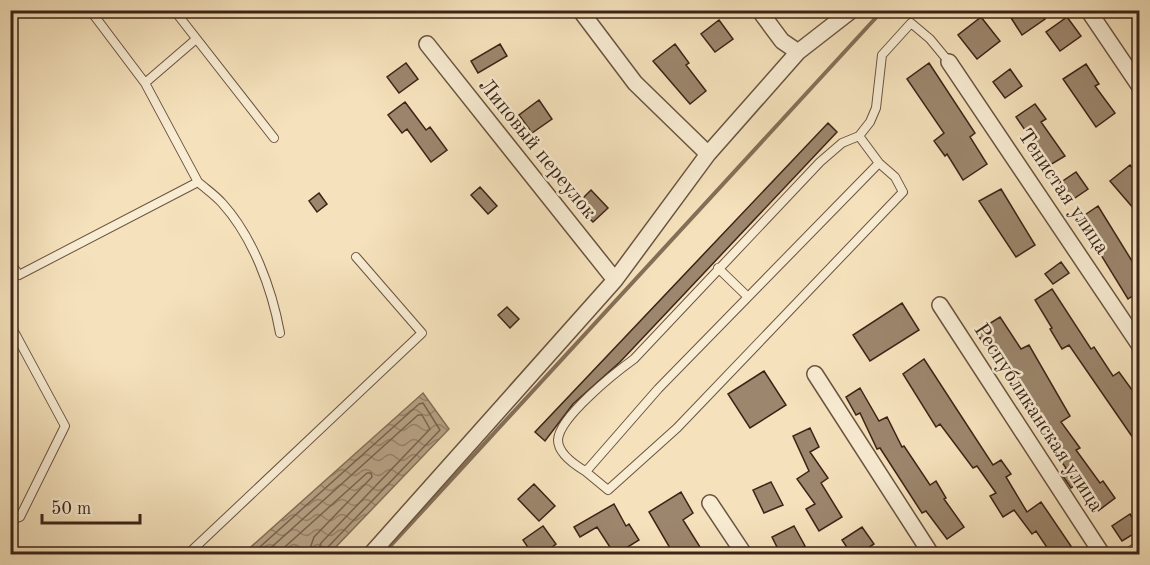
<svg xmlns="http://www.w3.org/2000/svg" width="1150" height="565" font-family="'Old Standard TT',serif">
<defs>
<pattern id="water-waves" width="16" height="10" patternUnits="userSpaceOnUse" patternTransform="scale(1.5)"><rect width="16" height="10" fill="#b6a184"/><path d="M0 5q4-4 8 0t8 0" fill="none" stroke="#95836b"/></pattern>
</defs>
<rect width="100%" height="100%" fill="#f5e2bc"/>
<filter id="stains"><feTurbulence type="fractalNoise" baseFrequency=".00333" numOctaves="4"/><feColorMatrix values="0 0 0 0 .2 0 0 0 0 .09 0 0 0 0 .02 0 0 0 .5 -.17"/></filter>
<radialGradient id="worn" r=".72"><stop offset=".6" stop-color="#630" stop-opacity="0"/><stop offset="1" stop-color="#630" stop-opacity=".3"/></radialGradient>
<!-- water -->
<path fill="url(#water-waves)" stroke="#856f58" stroke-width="1.5" d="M423,393L449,429L329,554H243Z"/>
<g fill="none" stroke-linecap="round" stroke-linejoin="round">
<!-- shore -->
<path stroke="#79624e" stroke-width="1.5" d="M252,554L419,404L423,403L440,430L327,548L325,554
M264,554L418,415H422L430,429L321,543L317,554
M277,554L367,473H371L372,477L314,537L308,554"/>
<!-- stream -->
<path stroke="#856f58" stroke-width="4" d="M383,554L883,10"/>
</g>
<!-- building -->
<path fill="#9c866d" stroke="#3c2317" stroke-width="1.5" d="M1006,10H1039L1045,19L1022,35Z
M981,17L1000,41L977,59L958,35Z
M1067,17L1081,36L1060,51L1046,32Z
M719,20L733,39L715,52L701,34Z
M500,44L507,56L478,73L471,61Z
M675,44L689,63L686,65L706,91L690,104L653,61Z
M406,63L418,79L399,93L387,77Z
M929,63L975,133L970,137L987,164L963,180L947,154L945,156L934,141L944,133L907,79Z
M1086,64L1099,84L1095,86L1115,113L1096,127L1063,79Z
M1010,69L1022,86L1005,98L993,82Z
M539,100L552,119L532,133L519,115Z
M405,102L426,130L430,127L447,150L431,162L407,129L402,133L388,115Z
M1035,104L1046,119L1041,122L1065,156L1045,168L1031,149L1036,146L1016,117Z
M828,123L837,132L620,362L573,404L545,441L535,432Z
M1130,165L1140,177V216L1110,181Z
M1076,172L1088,189L1069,202L1057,185Z
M480,187L497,206L488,214L471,195Z
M1001,189L1035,245L1016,257L979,201Z
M591,190L608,208L593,222L576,205Z
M319,193L327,204L317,212L309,201Z
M1098,206L1140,274V291L1128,299L1079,219Z
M1061,262L1069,273L1053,284L1045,274Z
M1052,289L1091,349L1094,347L1113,376L1119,372L1140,401V448L1069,345L1062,349L1050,329L1052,328L1035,300Z
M902,303L919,330L870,361L853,335Z
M507,307L519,319L510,328L498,315Z
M1000,317L1021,349L1029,345L1070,416L1061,422L1080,448L1076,450L1100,483L1103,481L1115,498L1098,511L1078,483L1071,488L1060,472L1066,468L1051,447L1056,444L1037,415L1039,413L1020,381L1015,384L993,349L989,352L976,332Z
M924,359L993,465L1001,460L1011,474L1006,477L1027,512L1041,502L1077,555H1052L1036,531L1032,534L1014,510L1003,517L990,496L996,493L977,466L973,468L940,424L936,427L903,374Z
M764,371L786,405L750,428L728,394Z
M860,388L879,421L887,417L902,447L904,446L930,485L936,481L946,498L944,499L964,527L947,539L926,511L922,513L880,448L877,449L860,413L856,415L846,397Z
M810,428L819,447L810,452L828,478L821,483L842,517L819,531L806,509L815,504L797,479L809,471L793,436Z
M771,482L783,505L764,513L753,490Z
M534,484L555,506L539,521L518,499Z
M681,492L693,513L683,520L705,555H674L649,512Z
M614,504L626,526L629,524L639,540L615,555L597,527L580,537L574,527Z
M1130,514L1140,530L1122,541L1112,526Z
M543,526L556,544L542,555H533L523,540Z
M794,526L805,546L788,555H781L772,537Z
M862,527L874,544L857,555H852L842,540Z"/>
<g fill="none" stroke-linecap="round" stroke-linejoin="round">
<!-- service casing -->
<g stroke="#6a5340" stroke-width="10">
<path id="service" d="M90,10L145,83L198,182
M174,10L274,138
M145,83L195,40
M859,136L879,163L658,389L589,468L585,471C575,465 558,453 558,440C559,417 616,372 634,359L820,162L842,143L859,136L870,122L876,108L882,55L911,23L930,39L949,62
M10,262L19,275L198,182C206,189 215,195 222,203C253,237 272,289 280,333
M718,268L748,297
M10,324L65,426L20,517L10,520
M585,471L608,490L677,428L903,192L895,177L879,163
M188,554L422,333L356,257
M1125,554L1140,545"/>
</g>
<!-- minor casing -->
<g stroke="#6a5340" stroke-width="18">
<path id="minor" d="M580,10L635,83L708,154
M759,10L782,41L798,52
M1088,10L1140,87
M427,44L615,280
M949,62L1140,346
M940,305L1102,554
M815,374L931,554
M710,503L744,554
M371,554L615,280L708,154L798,52L852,10"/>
</g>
<!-- service -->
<use href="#service" stroke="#f8ecd3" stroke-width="8"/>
<!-- minor -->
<use href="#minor" stroke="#f8ecd3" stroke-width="15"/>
</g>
<g text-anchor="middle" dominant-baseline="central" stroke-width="5" stroke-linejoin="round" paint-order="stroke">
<!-- street labels -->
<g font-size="21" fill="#3c2317" stroke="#f8ecd3">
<text transform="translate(537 149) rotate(51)">Липовый переулок</text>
<text transform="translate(1063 192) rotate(56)">Тенистая улица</text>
<text transform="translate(1038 418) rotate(57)">Республиканская улица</text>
</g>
</g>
<!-- margin -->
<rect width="1150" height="565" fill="none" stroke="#f5e2bc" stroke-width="36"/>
<rect x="12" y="12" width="1126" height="541" fill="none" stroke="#3c2317" stroke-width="3"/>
<rect x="18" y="18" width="1114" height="529" fill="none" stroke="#3c2317" stroke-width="1.5"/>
<!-- scale -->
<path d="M42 514v9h98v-9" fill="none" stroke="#3c2317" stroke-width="3"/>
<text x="51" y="514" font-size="18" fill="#3c2317" stroke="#f8ecd3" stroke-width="4.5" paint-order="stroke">50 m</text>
<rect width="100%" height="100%" filter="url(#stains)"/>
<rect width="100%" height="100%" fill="url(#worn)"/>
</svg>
